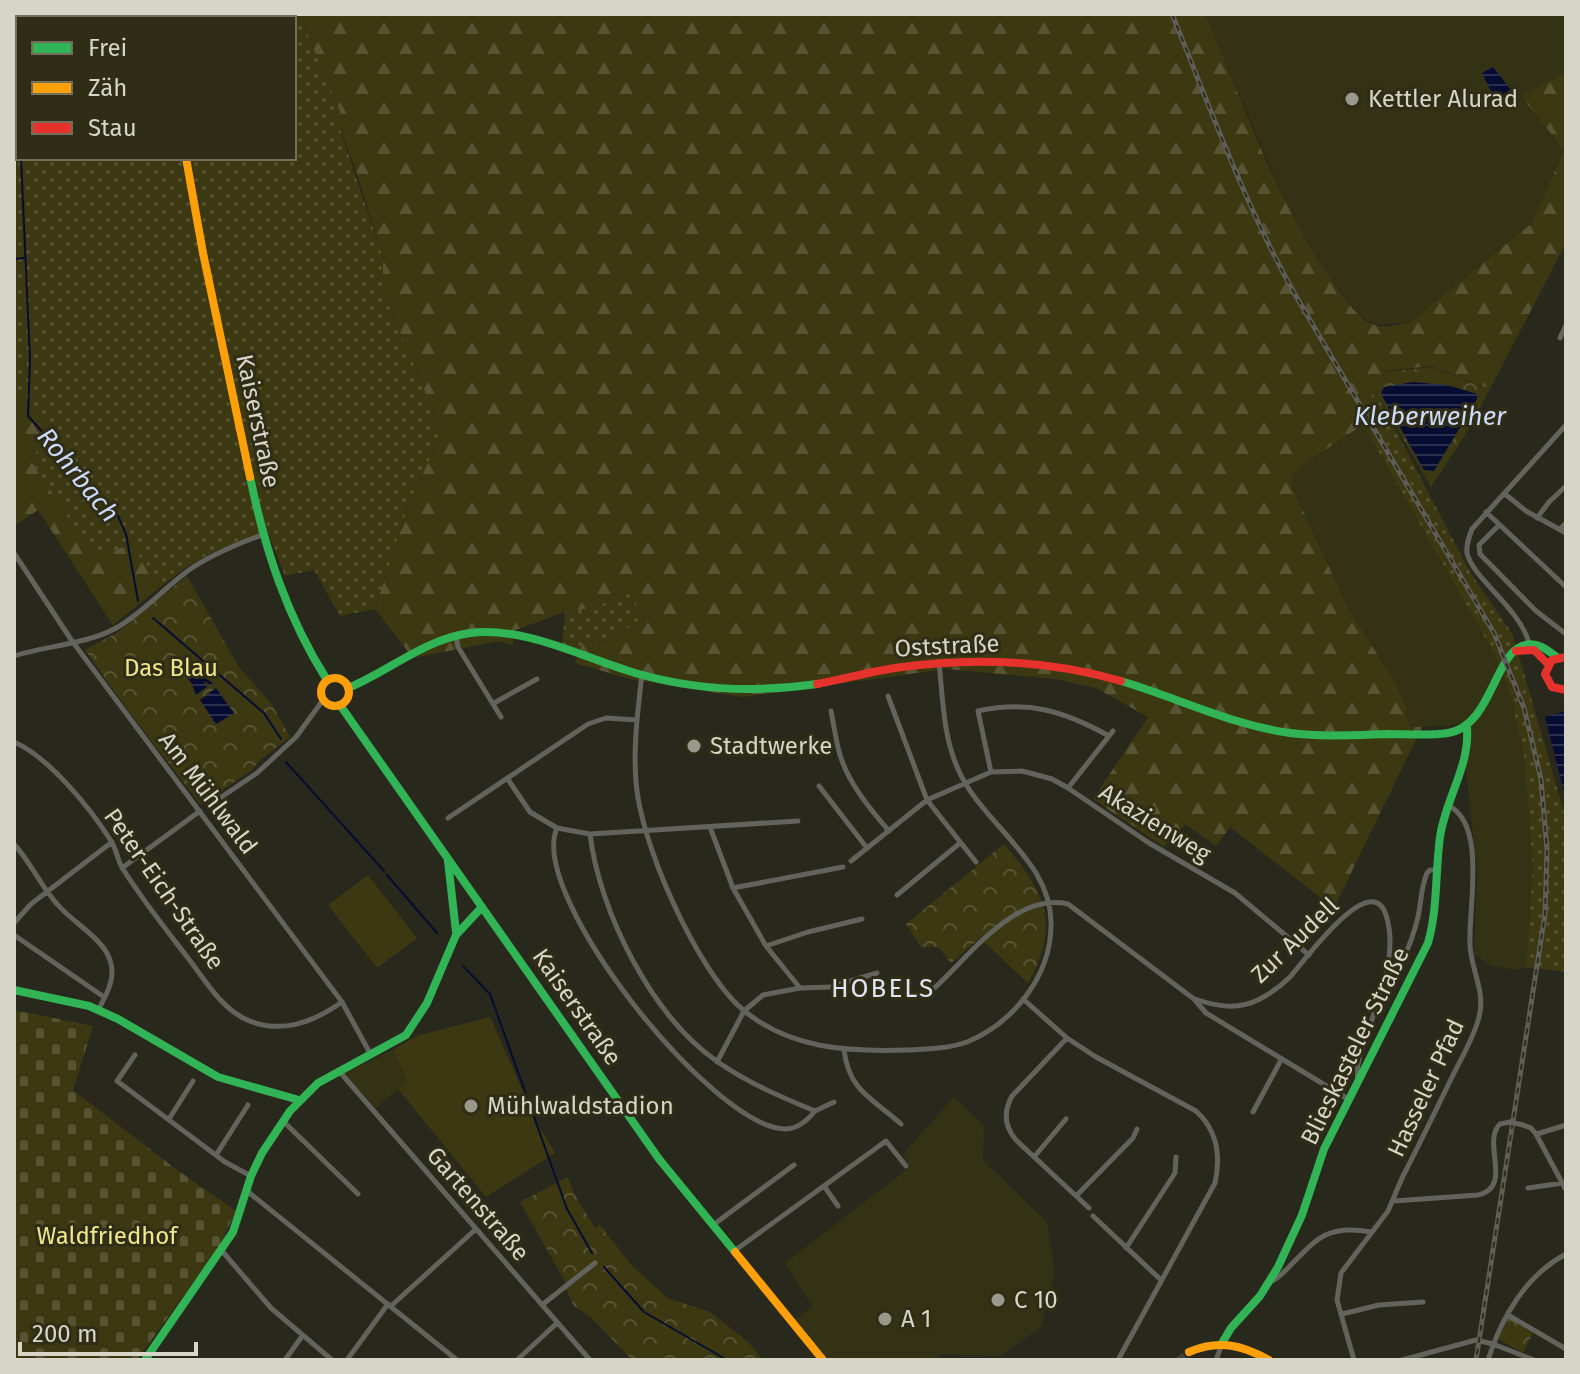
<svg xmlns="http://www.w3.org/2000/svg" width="1580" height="1374" font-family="'Fira Sans',sans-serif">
<defs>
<pattern id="grass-dots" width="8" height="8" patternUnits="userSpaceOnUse" patternTransform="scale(2)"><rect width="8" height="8" fill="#3b3812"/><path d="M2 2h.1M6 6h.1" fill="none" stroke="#575433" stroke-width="1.8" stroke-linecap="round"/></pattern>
<pattern id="forest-firs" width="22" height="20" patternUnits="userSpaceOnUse" patternTransform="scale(2)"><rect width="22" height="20" fill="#3b3812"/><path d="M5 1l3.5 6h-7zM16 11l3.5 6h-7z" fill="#575433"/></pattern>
<pattern id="cemetery-stones" width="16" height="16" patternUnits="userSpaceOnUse" patternTransform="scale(2)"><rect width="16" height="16" fill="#3b3812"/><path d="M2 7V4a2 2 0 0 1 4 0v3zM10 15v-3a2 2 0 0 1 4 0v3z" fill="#575433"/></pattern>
<pattern id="park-crowns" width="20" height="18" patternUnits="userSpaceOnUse" patternTransform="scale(2)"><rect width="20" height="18" fill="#3b3812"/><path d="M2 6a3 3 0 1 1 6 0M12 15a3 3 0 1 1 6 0" fill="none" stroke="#575433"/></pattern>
<pattern id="water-rules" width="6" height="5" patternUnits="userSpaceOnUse" patternTransform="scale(2)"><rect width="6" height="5" fill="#070d32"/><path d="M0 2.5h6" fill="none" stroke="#2a2f4e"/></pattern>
</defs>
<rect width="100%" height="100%" fill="#29281c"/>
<!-- built -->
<path fill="#343215" d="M1205,14H1566V72L1521,96L1564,150L1532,223L1411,322L1375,325L1359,315L1325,272L1289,211Z
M1358,428L1365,429L1368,433L1495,655L1511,696L1524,756L1533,867L1526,967L1514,970L1491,965L1474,955L1477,871L1461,724L1410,728L1405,717L1406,706L1394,681L1347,606L1292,485L1293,475L1304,464Z
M393,1050L407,1081L376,1108L344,1073Z
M954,1097L984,1126L983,1160L1047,1222L1055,1273L1041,1327L1001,1356L940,1354L934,1360H826L793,1322L812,1306L785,1263L910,1167L903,1154Z"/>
<!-- grass -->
<path fill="url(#grass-dots)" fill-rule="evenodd" d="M14,14H299L342,115L336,117L383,258V291L436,418L429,423L439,438L407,509L375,609L340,616L314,570L285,576L267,531C224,546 194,558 159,588L131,543L96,561L29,458L16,390L14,392ZM18,18H294V158H18Z
M1373,387L1470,572L1513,635L1566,819V972L1526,967L1533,867L1524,756L1511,696L1495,655L1368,433Z
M624,590L629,594L646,618L579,655L562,649L565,612L596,608Z"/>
<!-- forest -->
<path fill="url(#forest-firs)" d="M299,14H1205C1247,109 1279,213 1343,296C1352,307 1360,320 1374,325C1385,329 1400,324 1411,322L1532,223L1564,150L1521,96L1566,72V243L1490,389L1431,366L1386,371L1373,387L1368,433L1364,429L1358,428L1304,464L1293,475L1292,486L1347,606L1394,681L1406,706V717L1410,727H1422L1334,908L1230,827L1216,846L1185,824L1164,847L1093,799L1148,717L1096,688L1055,679L946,669L743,697L630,679L575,663L585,637L600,644L646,618L629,594L624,590L595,608L565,612L513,631V645L499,641L413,658L375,609L407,509L439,438L429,423L436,418L383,291V258L356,171L336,117L341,114Z
M16,390L56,430L30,459L96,560L131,543L159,588L113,625L38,510L14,526V392Z"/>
<!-- cemetery -->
<path fill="url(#cemetery-stones)" d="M14,1010L93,1026L73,1090L173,1167L236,1211L220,1245L137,1360H14Z"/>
<!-- park -->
<path fill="url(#park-crowns)" d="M1431,367L1490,389L1464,437L1431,487L1373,387L1386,372Z
M187,576L239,667L272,705L290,737L259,761L252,770L201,805L130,713L85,650L118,632Z
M1004,844C1045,892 1061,924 1028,983L980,938L951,963L938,947H921L906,924Z
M568,1177L576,1197L595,1228L600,1225L633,1267L668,1298L710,1312L748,1342L763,1360H632L592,1318L574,1306L565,1287L567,1285L520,1202Z
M1509,1318L1533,1333L1523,1353L1498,1339Z"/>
<!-- pitch -->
<path fill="#3b3812" d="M368,875L417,938L377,968L328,905Z
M490,1017L537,1123L555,1153L486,1197L398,1089L407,1081L393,1050L416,1036Z"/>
<!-- water -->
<path fill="url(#water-rules)" d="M1493,67L1510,89L1501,100L1496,102L1482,73Z
M1413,382L1447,385L1477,394V399L1434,471L1424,470L1381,394L1384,387Z
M194,667L196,672L213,683L211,685L203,681L207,687L196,695L191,682L181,673L182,668Z
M216,688L234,713L216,724L200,700Z
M1566,711V800L1545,717Z"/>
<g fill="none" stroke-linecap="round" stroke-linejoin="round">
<!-- stream -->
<path stroke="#070d32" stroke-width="2" d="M18,14V30
M21,158L30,359L28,416L118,516L126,534L138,601
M14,259L24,258
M153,618L264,713L281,739
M286,762L384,871
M387,875L437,933
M463,966L490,994L567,1209L592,1253
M604,1267L644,1312L727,1360"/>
<!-- secondary-tunnel -->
<path stroke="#434236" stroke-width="7" stroke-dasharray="7 3.5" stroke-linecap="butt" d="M1179,1360L1189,1352"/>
<!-- street -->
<path stroke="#63635e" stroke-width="5" d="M1560,338L1566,325
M1505,494L1526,511L1566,533
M1486,512L1566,587
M1537,518L1549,502L1566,486
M1499,525L1479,545L1480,554L1536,611L1566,634
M1560,529L1566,523
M14,553L72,641L342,1002L371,1055
M456,636L458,647L501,717
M1529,643C1519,607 1473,579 1467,553C1466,544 1469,537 1472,529L1566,425
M14,656C45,646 88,644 116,628C143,613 164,588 189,570C211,555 237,544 262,535
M642,674C638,710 633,746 636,782C640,842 696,969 742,1009C789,1049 848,1052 907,1050C927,1049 947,1049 967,1042C1013,1023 1050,977 1051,927C1054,861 982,825 958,769C943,736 943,699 939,663
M888,696L927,800L976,862
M494,703L537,679
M831,711C834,726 836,741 840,755C849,784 870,809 889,831
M14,742C49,757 91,809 111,841C117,850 117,860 123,869C143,901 168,932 191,962C207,983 221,1007 245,1019C280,1035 312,1023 342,1002
M991,772L978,711C1028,700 1064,711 1109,736
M507,778L530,812L557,828
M819,786L867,848
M1068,788L1113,731
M214,802L257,773L296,737L323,700
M448,818L588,724L606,718L637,720
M798,821L590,834L557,828C527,895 713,1128 785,1129C798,1129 807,1121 815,1111
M710,827L733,888L843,867
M590,834C599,911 652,1017 718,1062C748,1083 781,1097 815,1111L834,1102
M14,844C31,863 41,886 57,904C77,928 119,944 111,981C109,991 103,1000 99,1009
M851,861L927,800L991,772L1022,771L1052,779L1068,788L1149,843L1235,893L1309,955
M122,868L200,811
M733,888L766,946L800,988
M897,895L960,843
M14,923L31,904L112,842
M14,935L104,997
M766,946L808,932L862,919
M1385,985C1402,968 1412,941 1418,917C1421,903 1421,887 1427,873L1430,870H1436
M931,991C968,959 1013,892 1068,904L1194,999L1206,1013L1348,1099
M1023,999L1067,1038L1096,1057L1196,1111C1218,1131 1221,1156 1215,1183L1118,1360
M1195,999C1218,1007 1238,1010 1260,999C1271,993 1281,986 1290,977C1302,964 1371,867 1386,915C1398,952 1381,993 1369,1028C1363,1045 1355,1063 1358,1081
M1067,1038L1012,1096C1003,1112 1005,1127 1016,1140L1089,1208
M844,1050C849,1091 872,1098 901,1124
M135,1055L117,1081L225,1162L251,1176
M717,1062L744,1011L763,995L800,988L830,987L877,973
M339,1071L590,1360
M1253,1112L1281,1060
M169,1119L193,1081
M283,1121L358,1194
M1523,1125L1531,1128L1536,1134L1566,1190
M1537,1134L1566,1125
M216,1155L248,1105
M1034,1157L1066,1119
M824,1186L838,1206
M1528,1188L1563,1183
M247,1191L457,1360
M1076,1196L1133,1138L1137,1129
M1394,1201L1478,1195C1514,1187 1481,1142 1500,1124L1510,1122
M1093,1216L1161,1280
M713,1225L794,1165
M1126,1248L1175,1173L1176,1157
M222,1251L271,1308L332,1360
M734,1251L886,1141L906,1166
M1270,1282C1278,1279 1283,1273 1289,1267C1317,1238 1328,1224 1371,1232
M542,1305L595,1263
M391,1306L476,1229
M1342,1314L1379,1305L1423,1302
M1508,1315L1566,1349
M285,1360L303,1335
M347,1360L388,1304
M517,1360L557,1323
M1216,1360L1222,1344
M1354,1360L1337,1300L1341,1273L1388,1211L1402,1178C1420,1143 1437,1108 1454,1073C1463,1055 1474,1037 1479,1017C1486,992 1471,970 1470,945C1468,909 1487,825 1449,806
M1402,1360L1476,1340L1493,1344L1534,1360
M1488,1360C1501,1318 1526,1275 1566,1254"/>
<!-- fast -->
<path stroke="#30b455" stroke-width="8" d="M166,14L167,18
M250,477C265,550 287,617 327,680
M1121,681C1178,698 1232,725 1290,733C1323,737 1355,735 1387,734C1407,734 1428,736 1448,733C1497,725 1494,636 1536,645C1543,646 1551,653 1557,657
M348,688C389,671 425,639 470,633C525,626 584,658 635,673C694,690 756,693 817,684
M340,705L659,1159L735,1252
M448,861L456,932
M14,990L89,1006L118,1019L218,1077L299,1100
M1222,1343L1231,1328L1260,1296L1278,1267L1302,1215L1324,1149L1428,943C1438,908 1435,873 1440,837C1445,800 1470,766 1467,728
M145,1360L233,1232L251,1176L262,1153L290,1111L318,1083L406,1035L427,1003L456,935L482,907"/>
<!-- slow -->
<path stroke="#ff9f0a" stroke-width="8" d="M186,158L203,253L250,477
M321 692a14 14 0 1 1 28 0a14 14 0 1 1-28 0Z
M735,1252L823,1360
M1189,1352C1218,1339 1242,1345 1269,1360"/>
<!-- jam -->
<path stroke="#e5322d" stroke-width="8" d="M1516,651L1534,650L1548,664
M1566,657L1552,660L1545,674L1552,687L1566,690
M817,684C843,679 869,672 895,668C971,657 1048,660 1121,681"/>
<!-- rail casing -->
<g stroke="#5e5e58" stroke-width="5">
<path id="rail" d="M1172,14C1211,110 1246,208 1297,298L1494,633L1524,708L1541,779L1547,850L1545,914L1476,1360"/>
</g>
<!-- rail -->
<use href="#rail" stroke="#2f2d16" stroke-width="2" stroke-dasharray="6" stroke-linecap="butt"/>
<!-- street-bridge -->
<path stroke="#63635e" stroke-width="5" d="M1510,1122L1523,1125"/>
</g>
<!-- markers -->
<g fill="#99988b" stroke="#2f2d16" stroke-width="3">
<circle cx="1352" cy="99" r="8"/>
<circle cx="694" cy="746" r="8"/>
<circle cx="471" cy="1106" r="8"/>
<circle cx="998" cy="1300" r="8"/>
<circle cx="885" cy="1319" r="8"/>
</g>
<g text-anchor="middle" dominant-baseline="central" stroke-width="6" stroke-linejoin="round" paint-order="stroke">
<!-- poi labels -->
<g font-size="24" fill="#d6d5c7" stroke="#2f2d16" text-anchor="start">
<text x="1368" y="99">Kettler Alurad</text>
<text x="710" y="746">Stadtwerke</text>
<text x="487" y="1106">Mühlwaldstadion</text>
<text x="1014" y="1300">C 10</text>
<text x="901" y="1319">A 1</text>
</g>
<!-- street labels -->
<g font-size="24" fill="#d6d5c7" stroke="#2f2d16">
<text transform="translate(258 421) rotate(78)">Kaiserstraße</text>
<text transform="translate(947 646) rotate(-3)">Oststraße</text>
<text transform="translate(208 793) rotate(53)">Am Mühlwald</text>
<text transform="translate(1155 823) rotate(32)">Akazienweg</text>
<text transform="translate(164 889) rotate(55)">Peter-Eich-Straße</text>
<text transform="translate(1295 940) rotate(-44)">Zur Audell</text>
<text transform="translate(577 1007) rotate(55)">Kaiserstraße</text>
<text transform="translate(1355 1046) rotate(-64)">Blieskasteler Straße</text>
<text transform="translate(1426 1088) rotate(-65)">Hasseler Pfad</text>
<text transform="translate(478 1204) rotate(49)">Gartenstraße</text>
</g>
<!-- park labels -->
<g font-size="24" fill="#f0e78c" stroke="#2f2d16">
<text x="171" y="668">Das Blau</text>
<text x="107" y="1236">Waldfriedhof</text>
</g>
<!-- water labels -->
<g font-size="26" font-style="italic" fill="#cddaf9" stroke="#2f2d16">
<text x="1430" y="416">Kleberweiher</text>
<text transform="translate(78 475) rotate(51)">Rohrbach</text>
</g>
<!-- neighbourhood labels -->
<g font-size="26" letter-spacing="2" fill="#dee4f2" stroke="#2f2d16">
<text x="883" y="988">HOBELS</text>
</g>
</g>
<!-- border -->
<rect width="1580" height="1374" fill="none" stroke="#d6d5c7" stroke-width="32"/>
<!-- legend -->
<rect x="16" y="16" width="280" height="144" fill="#2f2d16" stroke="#72705d" stroke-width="2"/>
<rect x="32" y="42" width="40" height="12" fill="#30b455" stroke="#72705d" stroke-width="2"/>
<text x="88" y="56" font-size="24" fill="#d6d5c7">Frei</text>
<rect x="32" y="82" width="40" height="12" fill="#ff9f0a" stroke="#72705d" stroke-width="2"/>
<text x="88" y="96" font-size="24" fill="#d6d5c7">Zäh</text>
<rect x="32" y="122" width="40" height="12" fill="#e5322d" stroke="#72705d" stroke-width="2"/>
<text x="88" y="136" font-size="24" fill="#d6d5c7">Stau</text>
<!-- scale -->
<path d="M20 1342v12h176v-12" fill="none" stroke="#d6d5c7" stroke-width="4"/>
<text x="32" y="1342" font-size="24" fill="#d6d5c7" stroke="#2f2d16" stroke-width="6" paint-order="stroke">200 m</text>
</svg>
